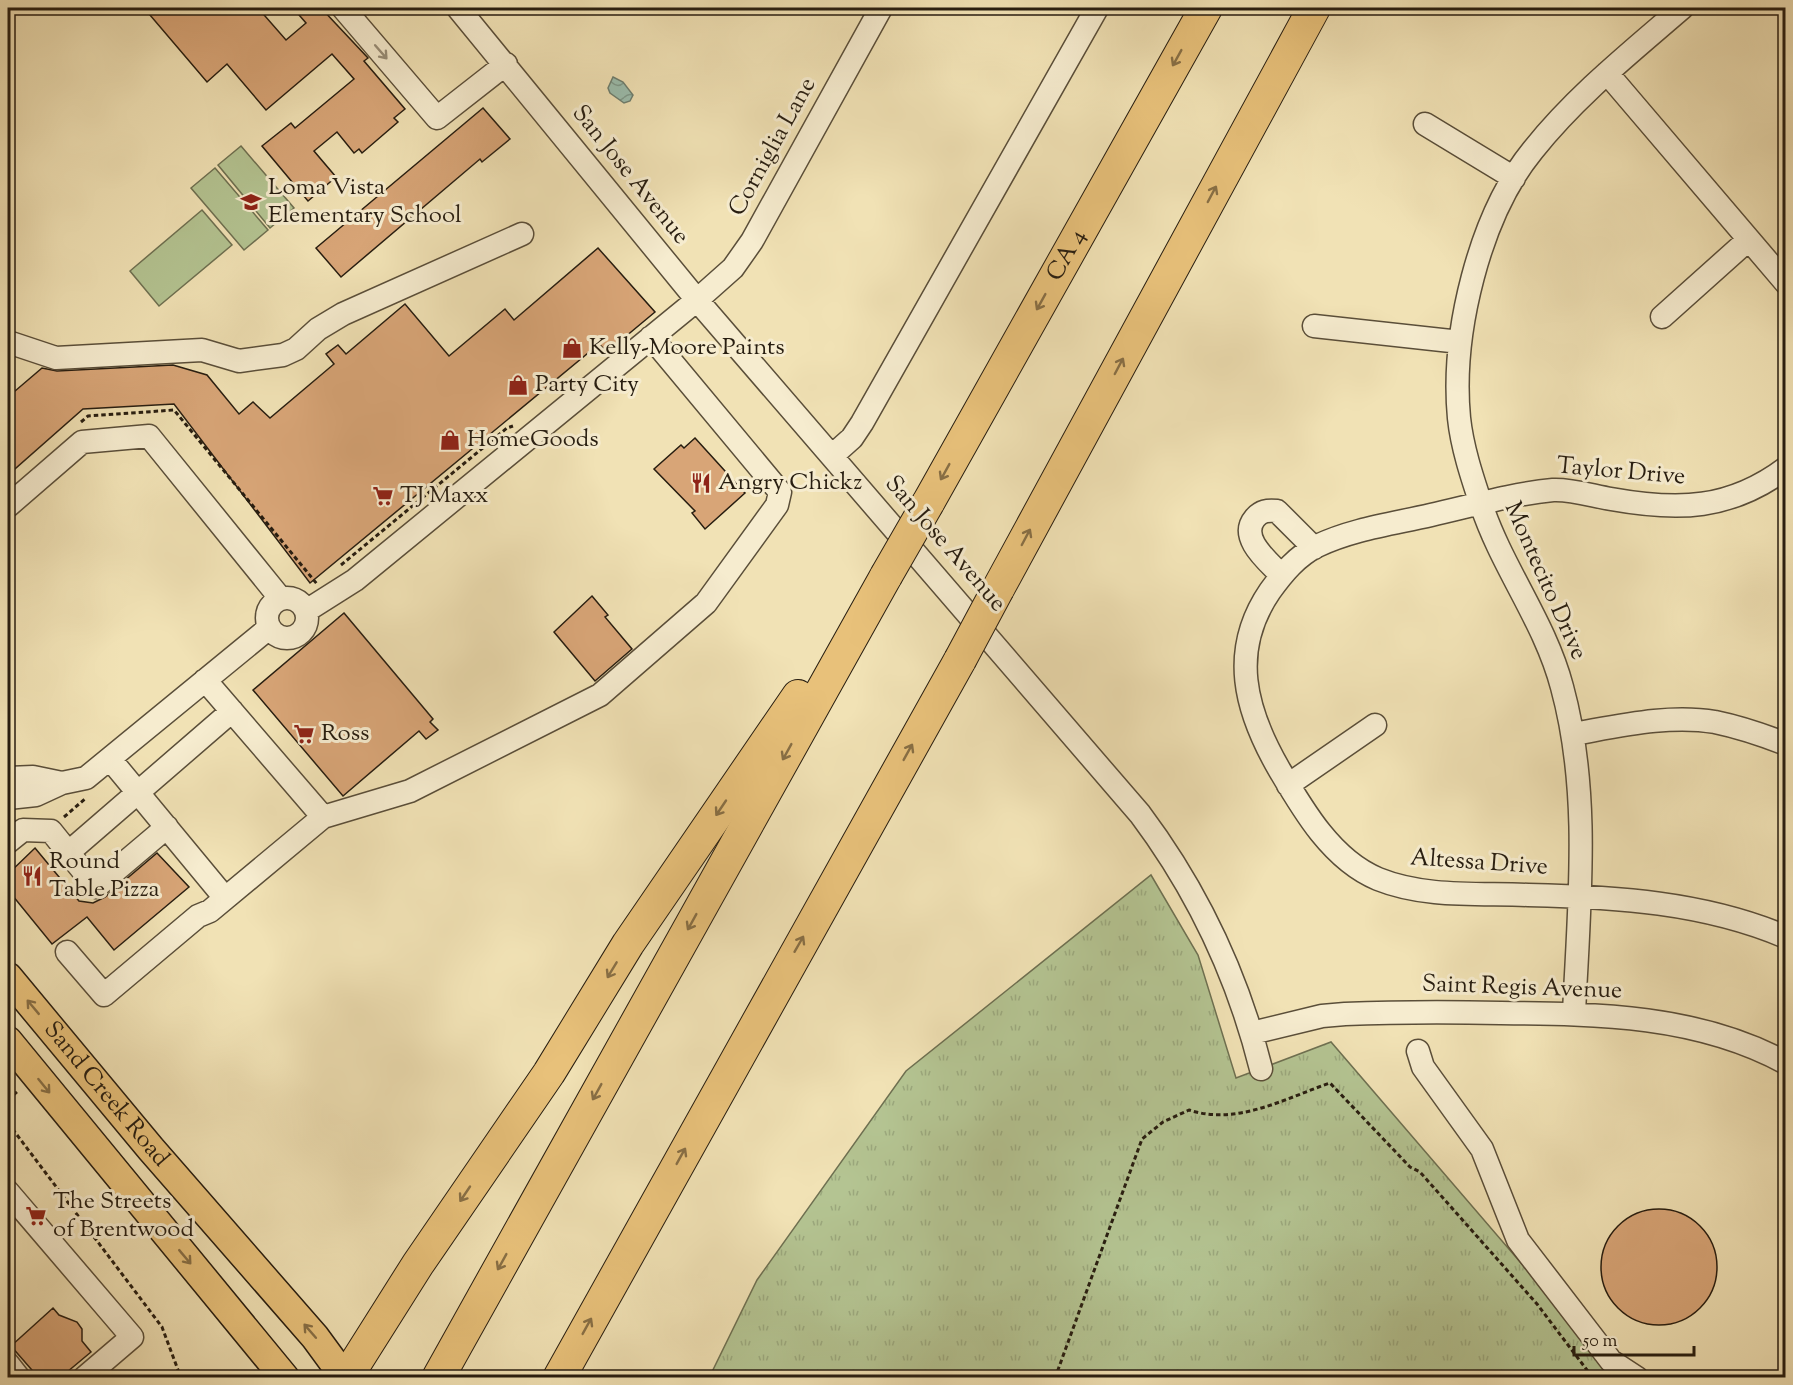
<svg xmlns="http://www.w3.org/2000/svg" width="1793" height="1385" font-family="'Sorts Mill Goudy',serif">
<defs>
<pattern id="grass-tufts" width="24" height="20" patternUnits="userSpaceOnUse" patternTransform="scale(1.5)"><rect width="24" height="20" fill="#b4c492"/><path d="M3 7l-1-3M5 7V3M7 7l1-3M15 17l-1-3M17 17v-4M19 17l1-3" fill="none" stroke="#9ba87d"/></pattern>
<pattern id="water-waves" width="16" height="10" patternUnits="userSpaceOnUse" patternTransform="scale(1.5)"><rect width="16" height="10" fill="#9bbeae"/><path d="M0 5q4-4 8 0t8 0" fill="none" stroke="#7e9a8c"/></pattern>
</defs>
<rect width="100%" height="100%" fill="#f1e2b5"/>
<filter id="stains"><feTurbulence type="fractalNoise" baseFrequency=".00333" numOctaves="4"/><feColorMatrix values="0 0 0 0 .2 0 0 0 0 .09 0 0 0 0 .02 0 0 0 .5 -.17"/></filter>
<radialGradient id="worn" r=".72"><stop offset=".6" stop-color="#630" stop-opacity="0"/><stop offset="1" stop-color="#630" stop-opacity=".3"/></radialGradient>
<!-- grass -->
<path fill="url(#grass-tufts)" stroke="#6e7051" stroke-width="1.5" d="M1151,875L1198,955L1236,1078L1331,1042L1619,1377L709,1378L757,1280L906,1071Z"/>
<!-- park -->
<path fill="#b4c492" stroke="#6e7051" stroke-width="1.5" d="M241,146L294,208L270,228L218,165Z
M215,168L268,230L244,250L191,188Z
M202,210L232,245L159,306L130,271Z"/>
<!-- water -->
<path fill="url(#water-waves)" stroke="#6d7e6f" stroke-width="1.5" d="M613,77L623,82L633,95L630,101L624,103L610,93L608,88Z"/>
<!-- building -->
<path fill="#d8a577" stroke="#271d10" stroke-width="1.5" d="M144,8H258L286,40L306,23L293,8H321L368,58L364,61L405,109L394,118L398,122L362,153L359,149L354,153L337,132L314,151L336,177L308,201L262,146L291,123L295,128L354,79L332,54L266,110L227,64L207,82Z
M483,108L510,139L482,162L480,159L341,277L316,248Z
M598,248L655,312L607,352L599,344L310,583L174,404L83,409L8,475V397L42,368L57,371L173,365L207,375L239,414L253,402L270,418L334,364L326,354L338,345L346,354L405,304L449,356L505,309L514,320Z
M695,438L745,493L705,529L692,513L695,511L654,469L681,445L684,448Z
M592,596L608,615L605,617L632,649L595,681L554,632Z
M344,613L433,719L430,722L438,730L426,739L419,731L343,796L253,690Z
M35,848L79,901L93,903L105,897L157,853L189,887L114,950L87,917L52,944L8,890V874Z
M1601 1267a58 58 0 1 1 116 0a58 58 0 1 1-116 0Z
M53,1308L59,1315L77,1322L82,1329V1341L91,1352L61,1377H38L11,1346Z"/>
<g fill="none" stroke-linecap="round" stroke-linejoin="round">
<!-- minor casing -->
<g stroke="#5a4e39" stroke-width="25">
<path id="minor" d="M343,8L437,118L506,64
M458,8L697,300L1140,814C1197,890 1238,977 1261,1069
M1607,73L1786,283
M1425,124L1514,178
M1662,317L1748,240
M1314,326L1460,342
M8,342L56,358L202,350L239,361L283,355L296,349L318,329L343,314L522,234
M833,455L852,438L862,423L1097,8
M1786,468C1730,510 1678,511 1611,499C1593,496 1571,489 1553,490C1512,494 1471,506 1431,515C1392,524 1353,529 1317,546C1297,556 1283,573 1270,591C1229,651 1245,710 1279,769C1303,810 1332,860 1378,879C1425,898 1479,893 1528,895C1615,897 1704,902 1786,937
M8,506L82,442L149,436L281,599
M1281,575C1269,562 1238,538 1255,518C1261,511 1267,510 1277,511L1314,548
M267 618a20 20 0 1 1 40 0a20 20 0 1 1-40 0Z
M306,611L355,580L697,300L733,268L752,241L881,8
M205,680L323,817
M1573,734C1619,726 1669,714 1715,722C1739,727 1763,735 1786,744
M110,759L225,898
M8,778L33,777L62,783
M1288,785L1375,725
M8,798L36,795L62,783L86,778L269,628
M8,842L23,830L51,831L96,887L167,827
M69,852L232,711
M67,952L104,995L198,916L210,911L323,817L410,791L600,695L706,603L777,505L780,492L651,337
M1574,1013C1579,905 1591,793 1562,687C1545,622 1502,568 1481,504C1472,477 1462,447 1459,418C1451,334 1479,216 1533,150C1576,96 1630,53 1682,8
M1252,1033L1322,1016L1345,1014C1397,1012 1449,1012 1501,1013C1599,1014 1698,1015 1786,1063
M1418,1051L1423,1067L1482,1149L1518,1240L1611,1361L1637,1378
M8,1192L132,1337L84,1378
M8,1364L19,1378"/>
</g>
<!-- major casing -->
<g stroke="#271d10" stroke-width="31">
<g id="major">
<path id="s1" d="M8,977L151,1149L315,1337L345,1378"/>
<path d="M8,1041L285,1378"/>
</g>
</g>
<!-- highway casing -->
<g stroke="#271d10" stroke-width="34">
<g id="highway">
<path id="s2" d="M928,503L1206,8"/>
<path d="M998,589L1314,8"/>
<path d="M346,1378L418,1264L549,1073L628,944L798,696"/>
<path d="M438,1378L886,576"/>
<path d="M559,1378L960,660"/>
</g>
</g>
<!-- path -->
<path stroke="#271d10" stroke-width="3" stroke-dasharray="4.5 3" stroke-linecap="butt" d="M81,422L88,416L174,410L317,584
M341,565L507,428L513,426
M64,817L86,798
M8,1100L18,1091
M8,1123L162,1327L181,1378
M1055,1378L1142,1139L1163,1122L1189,1110C1237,1126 1286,1098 1330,1083L1410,1167L1420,1172L1537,1304L1593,1378"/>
<!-- minor -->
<use href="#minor" stroke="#f6eccf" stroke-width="22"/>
<!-- major -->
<use href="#major" stroke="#e8c17a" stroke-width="28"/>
<!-- highway -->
<use href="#highway" stroke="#e8c17a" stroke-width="32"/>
<!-- highway-bridge casing -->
<g stroke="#271d10" stroke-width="34" stroke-linecap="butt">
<path id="highway-bridge" d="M886,576L928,503
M960,660L998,589"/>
</g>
<!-- highway-bridge -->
<use href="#highway-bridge" stroke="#e8c17a" stroke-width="32"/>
</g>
<!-- one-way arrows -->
<defs><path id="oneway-shaft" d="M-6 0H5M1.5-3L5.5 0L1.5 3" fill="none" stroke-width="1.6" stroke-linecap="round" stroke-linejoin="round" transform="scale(1.5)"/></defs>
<use stroke="#998f79" href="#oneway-shaft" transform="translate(381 52) rotate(49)"/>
<g stroke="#886f45">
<use href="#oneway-shaft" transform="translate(1177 58) rotate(119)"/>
<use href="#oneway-shaft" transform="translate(1212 194) rotate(-62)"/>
<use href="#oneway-shaft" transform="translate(1041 302) rotate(119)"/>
<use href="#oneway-shaft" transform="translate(1119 366) rotate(-62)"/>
<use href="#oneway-shaft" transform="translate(945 472) rotate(119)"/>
<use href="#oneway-shaft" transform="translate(1026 537) rotate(-62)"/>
<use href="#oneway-shaft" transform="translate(787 752) rotate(119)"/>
<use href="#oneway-shaft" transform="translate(908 752) rotate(-61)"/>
<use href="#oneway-shaft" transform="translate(721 808) rotate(124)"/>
<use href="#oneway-shaft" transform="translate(692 922) rotate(119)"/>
<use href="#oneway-shaft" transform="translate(799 944) rotate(-60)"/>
<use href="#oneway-shaft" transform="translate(612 970) rotate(121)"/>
<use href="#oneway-shaft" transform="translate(33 1007) rotate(-130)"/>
<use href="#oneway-shaft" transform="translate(44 1086) rotate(51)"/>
<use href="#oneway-shaft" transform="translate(597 1092) rotate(119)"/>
<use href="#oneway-shaft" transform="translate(681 1156) rotate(-61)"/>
<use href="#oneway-shaft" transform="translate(465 1194) rotate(124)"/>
<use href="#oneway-shaft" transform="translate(185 1257) rotate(50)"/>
<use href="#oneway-shaft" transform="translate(502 1262) rotate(119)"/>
<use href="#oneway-shaft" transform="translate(587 1326) rotate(-61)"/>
<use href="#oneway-shaft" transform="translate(310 1331) rotate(-131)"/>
</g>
<!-- icons -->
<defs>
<g id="school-bare" transform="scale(1.62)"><path d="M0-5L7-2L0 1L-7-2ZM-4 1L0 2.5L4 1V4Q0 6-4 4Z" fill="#8f2418" stroke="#f6eccf" stroke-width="2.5" paint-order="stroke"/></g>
<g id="shop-bare" transform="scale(1.62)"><path d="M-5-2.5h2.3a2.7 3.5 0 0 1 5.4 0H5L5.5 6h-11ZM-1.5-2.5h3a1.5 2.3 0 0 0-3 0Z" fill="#8f2418" stroke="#f6eccf" stroke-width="2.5" paint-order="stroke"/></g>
<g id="restaurant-bare" transform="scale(1.62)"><path d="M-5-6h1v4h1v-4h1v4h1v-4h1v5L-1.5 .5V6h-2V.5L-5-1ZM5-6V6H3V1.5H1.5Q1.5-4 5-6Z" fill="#8f2418" stroke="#f6eccf" stroke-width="2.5" paint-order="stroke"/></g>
<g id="supermarket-bare" transform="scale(1.62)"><path d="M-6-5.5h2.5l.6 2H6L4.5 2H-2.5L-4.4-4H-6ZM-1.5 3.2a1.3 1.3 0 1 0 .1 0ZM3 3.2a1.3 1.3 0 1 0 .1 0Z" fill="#8f2418" stroke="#f6eccf" stroke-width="2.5" paint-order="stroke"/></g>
</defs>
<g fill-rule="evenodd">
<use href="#school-bare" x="251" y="202"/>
<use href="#shop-bare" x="572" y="348"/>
<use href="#shop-bare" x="518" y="385"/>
<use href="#shop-bare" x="450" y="440"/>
<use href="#restaurant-bare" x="701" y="483"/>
<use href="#supermarket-bare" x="383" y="496"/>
<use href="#supermarket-bare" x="304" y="734"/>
<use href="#restaurant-bare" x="32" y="876"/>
<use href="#supermarket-bare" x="36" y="1216"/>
</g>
<g text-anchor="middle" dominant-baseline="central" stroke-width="6" stroke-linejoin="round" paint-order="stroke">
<!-- street labels -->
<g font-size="24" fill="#271d10" stroke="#f6eccf">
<text transform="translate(773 147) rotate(-61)">Corniglia Lane</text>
<text transform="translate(630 175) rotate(51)">San Jose Avenue</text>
<text stroke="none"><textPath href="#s2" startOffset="284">CA 4</textPath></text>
<text transform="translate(1621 472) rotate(5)">Taylor Drive</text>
<text transform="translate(945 544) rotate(49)">San Jose Avenue</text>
<text transform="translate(1545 581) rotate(66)">Montecito Drive</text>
<text transform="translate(1479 863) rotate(4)">Altessa Drive</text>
<text transform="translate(1522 988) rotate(2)">Saint Regis Avenue</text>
<text stroke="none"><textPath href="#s1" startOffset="153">Sand Creek Road</textPath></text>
</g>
<!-- poi labels -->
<g font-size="24" fill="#271d10" stroke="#f6eccf" text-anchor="start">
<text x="268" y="188">Loma Vista<tspan x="268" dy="28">Elementary School</tspan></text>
<text x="589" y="348">Kelly-Moore Paints</text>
<text x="535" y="385">Party City</text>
<text x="467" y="440">HomeGoods</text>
<text x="718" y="483">Angry Chickz</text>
<text x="400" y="496">TJ Maxx</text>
<text x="321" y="734">Ross</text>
<text x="49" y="862">Round<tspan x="49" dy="28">Table Pizza</tspan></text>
<text x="53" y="1202">The Streets<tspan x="53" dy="28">of Brentwood</tspan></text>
</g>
</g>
<!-- margin -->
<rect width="1793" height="1385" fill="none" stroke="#f1e2b5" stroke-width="30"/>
<rect x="9" y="9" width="1775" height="1367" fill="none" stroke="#271d10" stroke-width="3"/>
<rect x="15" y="15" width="1763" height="1355" fill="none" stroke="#271d10" stroke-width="1.5"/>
<!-- scale -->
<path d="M1574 1346v9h120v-9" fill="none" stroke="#271d10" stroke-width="3"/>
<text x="1583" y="1346" font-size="18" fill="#271d10" stroke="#f6eccf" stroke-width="4.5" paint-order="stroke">50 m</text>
<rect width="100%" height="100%" filter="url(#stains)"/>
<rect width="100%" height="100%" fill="url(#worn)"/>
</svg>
